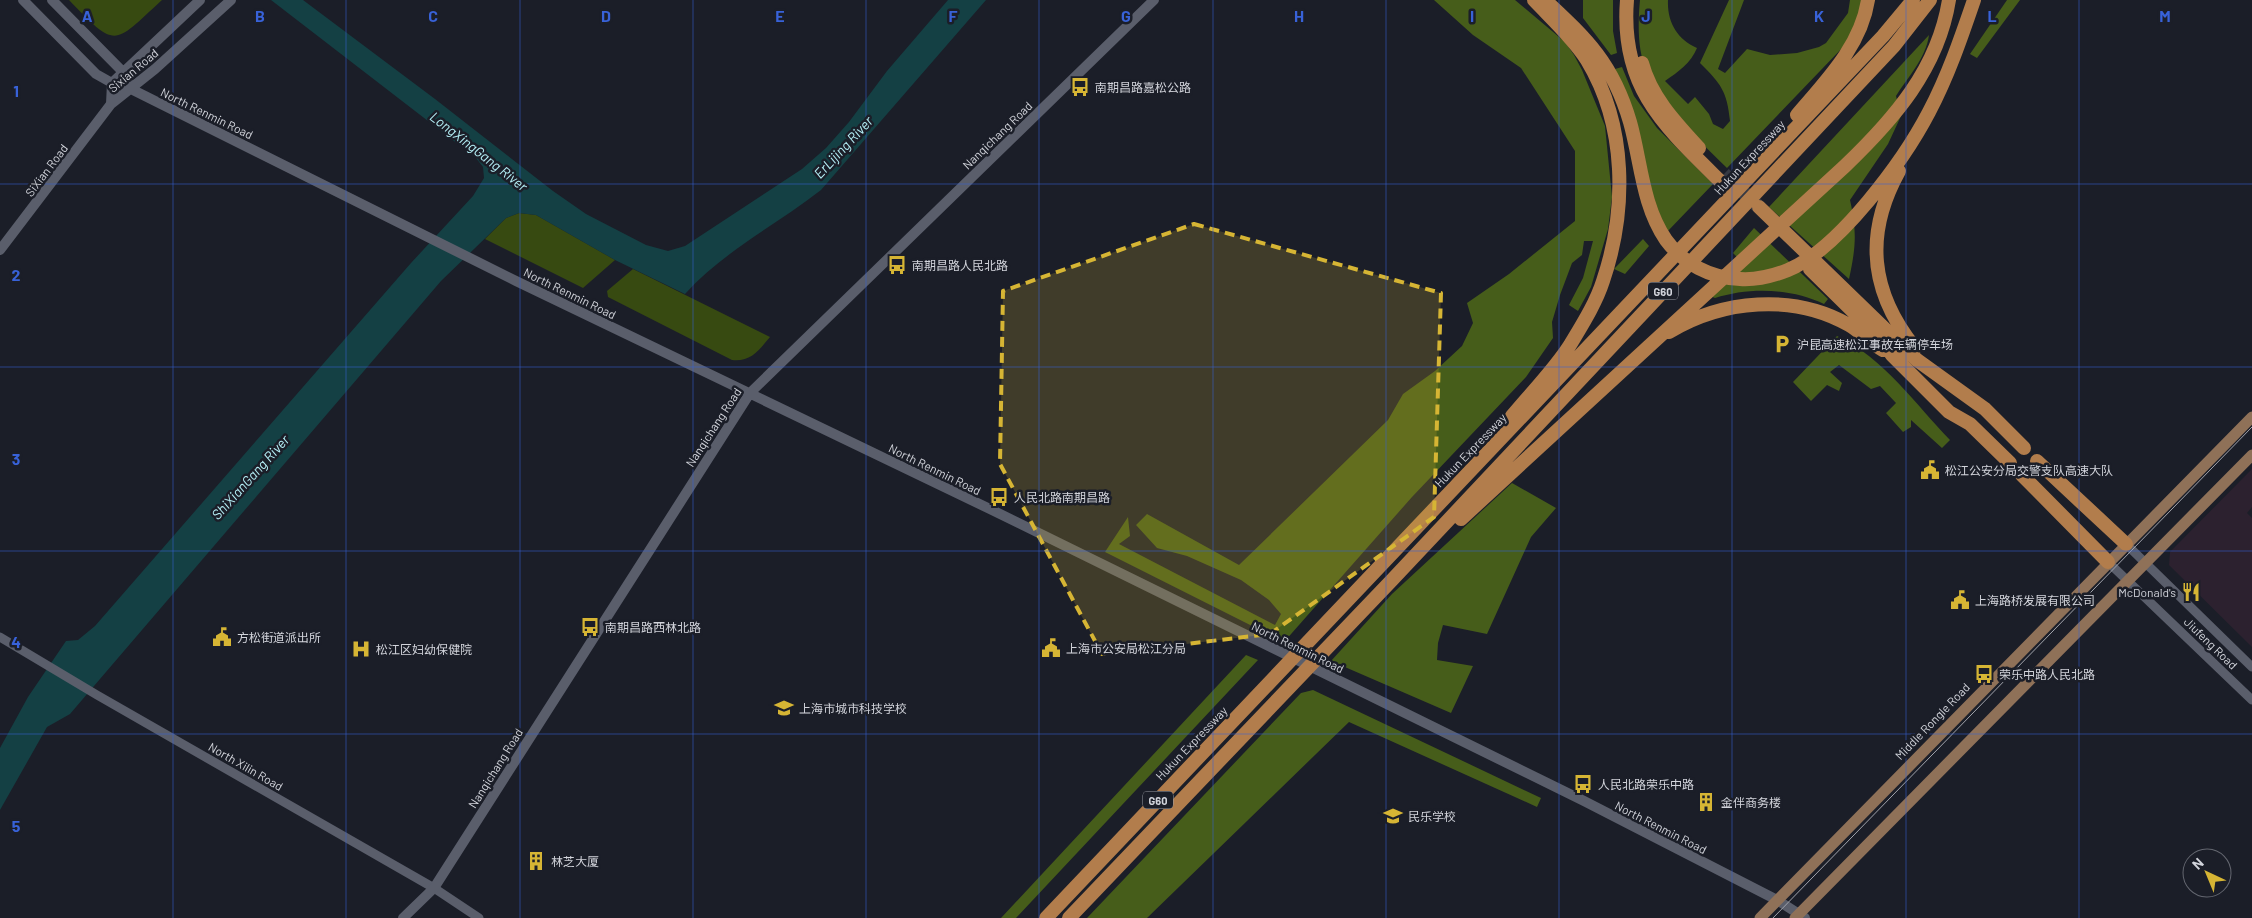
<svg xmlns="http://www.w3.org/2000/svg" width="2252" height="918" font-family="Barlow,'Noto Sans SC',sans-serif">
<rect width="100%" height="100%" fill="#1b1e28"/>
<!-- commercial -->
<path fill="#2c212f" d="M2252,469V507L2247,513L2252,518V647L2169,565L2170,552Z"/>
<!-- green -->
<path fill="#374a11" d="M69,0H162C113,45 117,50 69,0Z
M519,213L536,215L615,260L583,288L485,239L506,218Z
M633,269L770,337C759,350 751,362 732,360L608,297L607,291Z"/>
<!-- forest -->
<path fill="#465d1a" d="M1434,0H1515L1565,42L1574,55L1582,70L1605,126L1612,197L1608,229L1591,287L1578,311L1569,305L1583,278L1593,241H1584L1582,255L1572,263L1560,295L1552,322L1553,338L1526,377L1412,497L1284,642L1105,552L1128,517L1130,536L1119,544L1275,625L1281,614L1269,600L1241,580L1187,556L1157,548L1136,525L1147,514L1239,565L1388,420L1403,394L1435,371L1462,346L1473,323L1467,303L1509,274L1575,221V151L1521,68L1473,35Z
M1583,0H1613V31L1617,53L1611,55L1583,18Z
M1640,0H1668C1667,22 1677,39 1697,48C1691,63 1678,72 1665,81L1688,104L1695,97L1709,114L1713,124L1723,129L1730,121C1727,91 1721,84 1700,63L1729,0H1744L1718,69L1725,73L1747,49L1770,55L1797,53L1819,47L1826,43L1848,13L1850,0H1862L1861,13L1845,45L1727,168C1697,139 1667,109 1647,71C1637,52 1638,21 1640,0Z
M2007,0H2020L1977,58L1970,54Z
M1929,35C1926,58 1908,77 1896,96L1901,116L1888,144L1850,200C1857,231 1856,247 1849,279L1769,207Z
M1622,67L1634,96L1657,128L1713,184L1666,233L1657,219L1615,69Z
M1754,228L1828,299L1824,304C1791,288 1749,287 1715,298L1710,296L1743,263L1733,253Z
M1643,239L1649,246L1625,274L1614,269Z
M1837,336C1883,357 1916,405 1950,440L1942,448L1911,420V427L1903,432L1886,413L1896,403L1880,386L1871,389L1839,365L1830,372L1842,383L1839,391L1827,385L1811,401L1793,382Z
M1512,483L1556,508L1531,537L1487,634L1443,625L1438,643L1437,660L1473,666L1451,713L1331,661L1392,594Z
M1246,655L1258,660L1016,918H1001Z
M1313,690L1541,798L1537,807L1349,722L1147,918H1087L1301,693Z"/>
<!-- water -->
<path fill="#144044" d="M271,0H303L435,99L553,191L586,214L646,245L668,251L685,246L767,192L802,169L826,148L849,122L887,71L948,0H986L821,190C776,225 724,251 685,294L615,260L536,215L519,213L506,218L441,281L70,714L47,727L0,810V748L28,697L66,641L78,640L95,626L411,263L473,196L484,178L483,167L476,158Z"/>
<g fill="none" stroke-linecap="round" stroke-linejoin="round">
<!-- motorway-tunnel -->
<path stroke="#363943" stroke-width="14" stroke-dasharray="14 7" stroke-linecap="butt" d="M1724,174L1759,207"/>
<!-- tertiary -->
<path stroke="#5a5e6b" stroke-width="9" d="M2126,544L2252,667
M2108,562L2252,700
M0,637L97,695L434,888L479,918"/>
<!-- secondary -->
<path stroke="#5a5e6b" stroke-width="10" d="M23,0L96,74L112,83L131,89L516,281L992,510L1584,801L1777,900L1805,918
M52,0L123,72L131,89
M111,104L112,83L200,0
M0,250L111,104L155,69L231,0
M403,918L434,888L750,393L1154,0"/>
<!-- primary -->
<path stroke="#8f7158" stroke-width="11" d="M1760,918L2252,417
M1795,918L2252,455"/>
<!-- motorway -->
<path stroke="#b27d4c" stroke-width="14" d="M1545,0C1588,40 1613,64 1630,122C1641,161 1642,205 1666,240C1684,264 1710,278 1740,279C1756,280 1773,276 1788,270C1839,249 1904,160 1929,112C1948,76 1961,38 1974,0
M1627,0C1620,86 1663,125 1719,180
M1642,63C1651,97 1676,123 1699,148
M1797,115C1826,81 1861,46 1868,0
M1899,171C1864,234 1870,292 1915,348
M1759,207L1917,360L1985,409L2024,448
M1810,269L1881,339L1892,355L1949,412L1970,424L2010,463
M1669,332C1722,300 1793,293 1849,325C1861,332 1870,343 1883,350
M1512,416C1531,393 1554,370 1570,345C1582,325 1596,303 1603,281C1627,210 1627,126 1587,60C1573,38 1552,19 1534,0
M2037,461L2126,544
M2022,475L2108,562
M1461,519L1845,166C1894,119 1938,69 1949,0
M1046,918L1883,36L1913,0
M1069,918L1392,580L1894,46L1930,0"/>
<!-- tram -->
<path stroke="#a1a3ab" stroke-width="1" d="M1773,918L2252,427"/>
</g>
<!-- marked area -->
<path fill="#d6b534" fill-opacity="0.2" stroke="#d6b534" stroke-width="4" stroke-dasharray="10 6" stroke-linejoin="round" d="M1194,224L1441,293L1434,517L1270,634L1102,654L1000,464L1003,291Z"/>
<!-- grid -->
<path fill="none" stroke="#3862d8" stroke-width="1" stroke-opacity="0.55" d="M173,0V918M346,0V918M520,0V918M693,0V918M866,0V918M1039,0V918M1213,0V918M1386,0V918M1559,0V918M1732,0V918M1906,0V918M2079,0V918M0,184H2252M0,367H2252M0,551H2252M0,734H2252"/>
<!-- icons -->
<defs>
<g id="bus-bare" transform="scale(1.5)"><path d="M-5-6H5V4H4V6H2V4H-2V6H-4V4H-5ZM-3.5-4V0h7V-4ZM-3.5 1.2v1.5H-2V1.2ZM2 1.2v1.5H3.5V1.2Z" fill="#d6b534" stroke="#1b1e28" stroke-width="2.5" paint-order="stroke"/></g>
<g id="parking-bare" transform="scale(1.5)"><path d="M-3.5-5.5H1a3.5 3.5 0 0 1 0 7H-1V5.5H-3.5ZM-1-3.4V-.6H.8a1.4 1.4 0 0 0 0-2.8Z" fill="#d6b534" stroke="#1b1e28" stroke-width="2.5" paint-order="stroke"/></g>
<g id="civic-bare" transform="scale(1.5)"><path d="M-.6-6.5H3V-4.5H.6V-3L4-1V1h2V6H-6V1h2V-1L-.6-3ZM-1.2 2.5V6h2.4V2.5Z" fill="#d6b534" stroke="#1b1e28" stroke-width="2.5" paint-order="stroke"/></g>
<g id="restaurant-bare" transform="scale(1.5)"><path d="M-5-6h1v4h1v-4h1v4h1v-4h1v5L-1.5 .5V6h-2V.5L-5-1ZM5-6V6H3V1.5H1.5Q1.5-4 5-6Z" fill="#d6b534" stroke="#1b1e28" stroke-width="2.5" paint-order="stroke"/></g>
<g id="hospital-bare" transform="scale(1.5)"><path d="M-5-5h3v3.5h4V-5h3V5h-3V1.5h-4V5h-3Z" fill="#d6b534" stroke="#1b1e28" stroke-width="2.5" paint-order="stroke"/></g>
<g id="school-bare" transform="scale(1.5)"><path d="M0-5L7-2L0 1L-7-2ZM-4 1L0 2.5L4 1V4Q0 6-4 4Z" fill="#d6b534" stroke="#1b1e28" stroke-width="2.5" paint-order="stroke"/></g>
<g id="building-bare" transform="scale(1.5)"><path d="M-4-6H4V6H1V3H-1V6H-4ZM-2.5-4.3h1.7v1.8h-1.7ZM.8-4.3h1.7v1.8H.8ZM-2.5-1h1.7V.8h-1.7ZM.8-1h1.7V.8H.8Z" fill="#d6b534" stroke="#1b1e28" stroke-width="2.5" paint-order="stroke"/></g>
</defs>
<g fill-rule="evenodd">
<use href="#bus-bare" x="1080" y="87"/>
<use href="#bus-bare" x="897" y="265"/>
<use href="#parking-bare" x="1782" y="344"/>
<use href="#civic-bare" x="1930" y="470"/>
<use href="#bus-bare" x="999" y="497"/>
<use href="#restaurant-bare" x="2191" y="592"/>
<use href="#civic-bare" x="1960" y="600"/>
<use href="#bus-bare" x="590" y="627"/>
<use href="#civic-bare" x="222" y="637"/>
<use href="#civic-bare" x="1051" y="648"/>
<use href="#hospital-bare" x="361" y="649"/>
<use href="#bus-bare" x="1984" y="674"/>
<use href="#school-bare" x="784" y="708"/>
<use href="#bus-bare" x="1583" y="784"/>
<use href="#building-bare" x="1706" y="802"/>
<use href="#school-bare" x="1393" y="816"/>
<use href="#building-bare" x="536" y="861"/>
</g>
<g text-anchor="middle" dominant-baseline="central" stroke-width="5" stroke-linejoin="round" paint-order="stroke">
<!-- shield labels -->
<g fill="#1b1e28" stroke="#9b9da5" stroke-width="1">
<rect x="1648" y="282.5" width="30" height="17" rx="4"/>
<rect x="1143" y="791.5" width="30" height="17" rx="4"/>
</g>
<g font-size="11" font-weight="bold" fill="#d2d4db">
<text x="1663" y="291">G60</text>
<text x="1158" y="800">G60</text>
</g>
<!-- street labels -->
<g font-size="12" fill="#d2d4db" stroke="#1b1e28">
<text transform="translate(133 70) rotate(-40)">Sixian Road</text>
<text transform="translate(207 113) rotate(26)">North Renmin Road</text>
<text transform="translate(997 135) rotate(-44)">Nanqichang Road</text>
<text transform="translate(1749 157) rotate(-47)">Hukun Expressway</text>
<text transform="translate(46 170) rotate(-53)">SiXian Road</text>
<text transform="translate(570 293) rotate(26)">North Renmin Road</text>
<text transform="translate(713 427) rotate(-57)">Nanqichang Road</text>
<text transform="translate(1470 450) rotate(-46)">Hukun Expressway</text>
<text transform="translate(935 469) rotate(26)">North Renmin Road</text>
<text transform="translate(2211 643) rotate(44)">Jiufeng Road</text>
<text transform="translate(1298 647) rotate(26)">North Renmin Road</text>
<text transform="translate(1932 721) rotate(-46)">Middle Rongle Road</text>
<text transform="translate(1191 743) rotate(-46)">Hukun Expressway</text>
<text transform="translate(246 766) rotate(30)">North Xilin Road</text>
<text transform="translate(495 768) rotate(-58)">Nanqichang Road</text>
<text transform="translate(1661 827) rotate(27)">North Renmin Road</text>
</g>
<!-- poi labels -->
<g font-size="12" fill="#d2d4db" stroke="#1b1e28" text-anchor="start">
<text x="1095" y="87">南期昌路嘉松公路</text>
<text x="912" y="265">南期昌路人民北路</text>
<text x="1797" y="344">沪昆高速松江事故车辆停车场</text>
<text x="1945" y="470">松江公安分局交警支队高速大队</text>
<text x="1014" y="497">人民北路南期昌路</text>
<text x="2176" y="592" text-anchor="end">McDonald's</text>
<text x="1975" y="600">上海路桥发展有限公司</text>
<text x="605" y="627">南期昌路西林北路</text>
<text x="237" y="637">方松街道派出所</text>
<text x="1066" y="648">上海市公安局松江分局</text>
<text x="376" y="649">松江区妇幼保健院</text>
<text x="1999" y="674">荣乐中路人民北路</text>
<text x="799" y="708">上海市城市科技学校</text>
<text x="1598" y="784">人民北路荣乐中路</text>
<text x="1721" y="802">金伴商务楼</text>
<text x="1408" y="816">民乐学校</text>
<text x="551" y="861">林芝大厦</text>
</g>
<!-- water labels -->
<g font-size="14" font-style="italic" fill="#b5f0f7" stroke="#1b1e28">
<text transform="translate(843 147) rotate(-47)">ErLijing River</text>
<text transform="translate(479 151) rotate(38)">LongXingGang River</text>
<text transform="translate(250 477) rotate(-48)">ShiXianGang River</text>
</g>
</g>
<g font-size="16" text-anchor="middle" font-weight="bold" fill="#3862d8" stroke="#1b1e28" stroke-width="5" stroke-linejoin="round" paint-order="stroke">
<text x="87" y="22">A</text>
<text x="260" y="22">B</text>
<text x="433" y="22">C</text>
<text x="606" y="22">D</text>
<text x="780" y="22">E</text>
<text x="953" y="22">F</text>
<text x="1126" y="22">G</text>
<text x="1299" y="22">H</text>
<text x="1472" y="22">I</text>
<text x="1646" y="22">J</text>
<text x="1819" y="22">K</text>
<text x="1992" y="22">L</text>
<text x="2165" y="22">M</text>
<text x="16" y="97">1</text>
<text x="16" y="281">2</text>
<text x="16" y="465">3</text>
<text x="16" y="648">4</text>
<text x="16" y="832">5</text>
</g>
<!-- north arrow -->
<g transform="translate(2207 873) rotate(316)"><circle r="24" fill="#1b1e28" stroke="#646770"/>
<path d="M0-4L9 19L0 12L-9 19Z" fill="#d6b534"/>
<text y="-8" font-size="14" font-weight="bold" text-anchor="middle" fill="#d2d4db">N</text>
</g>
</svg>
